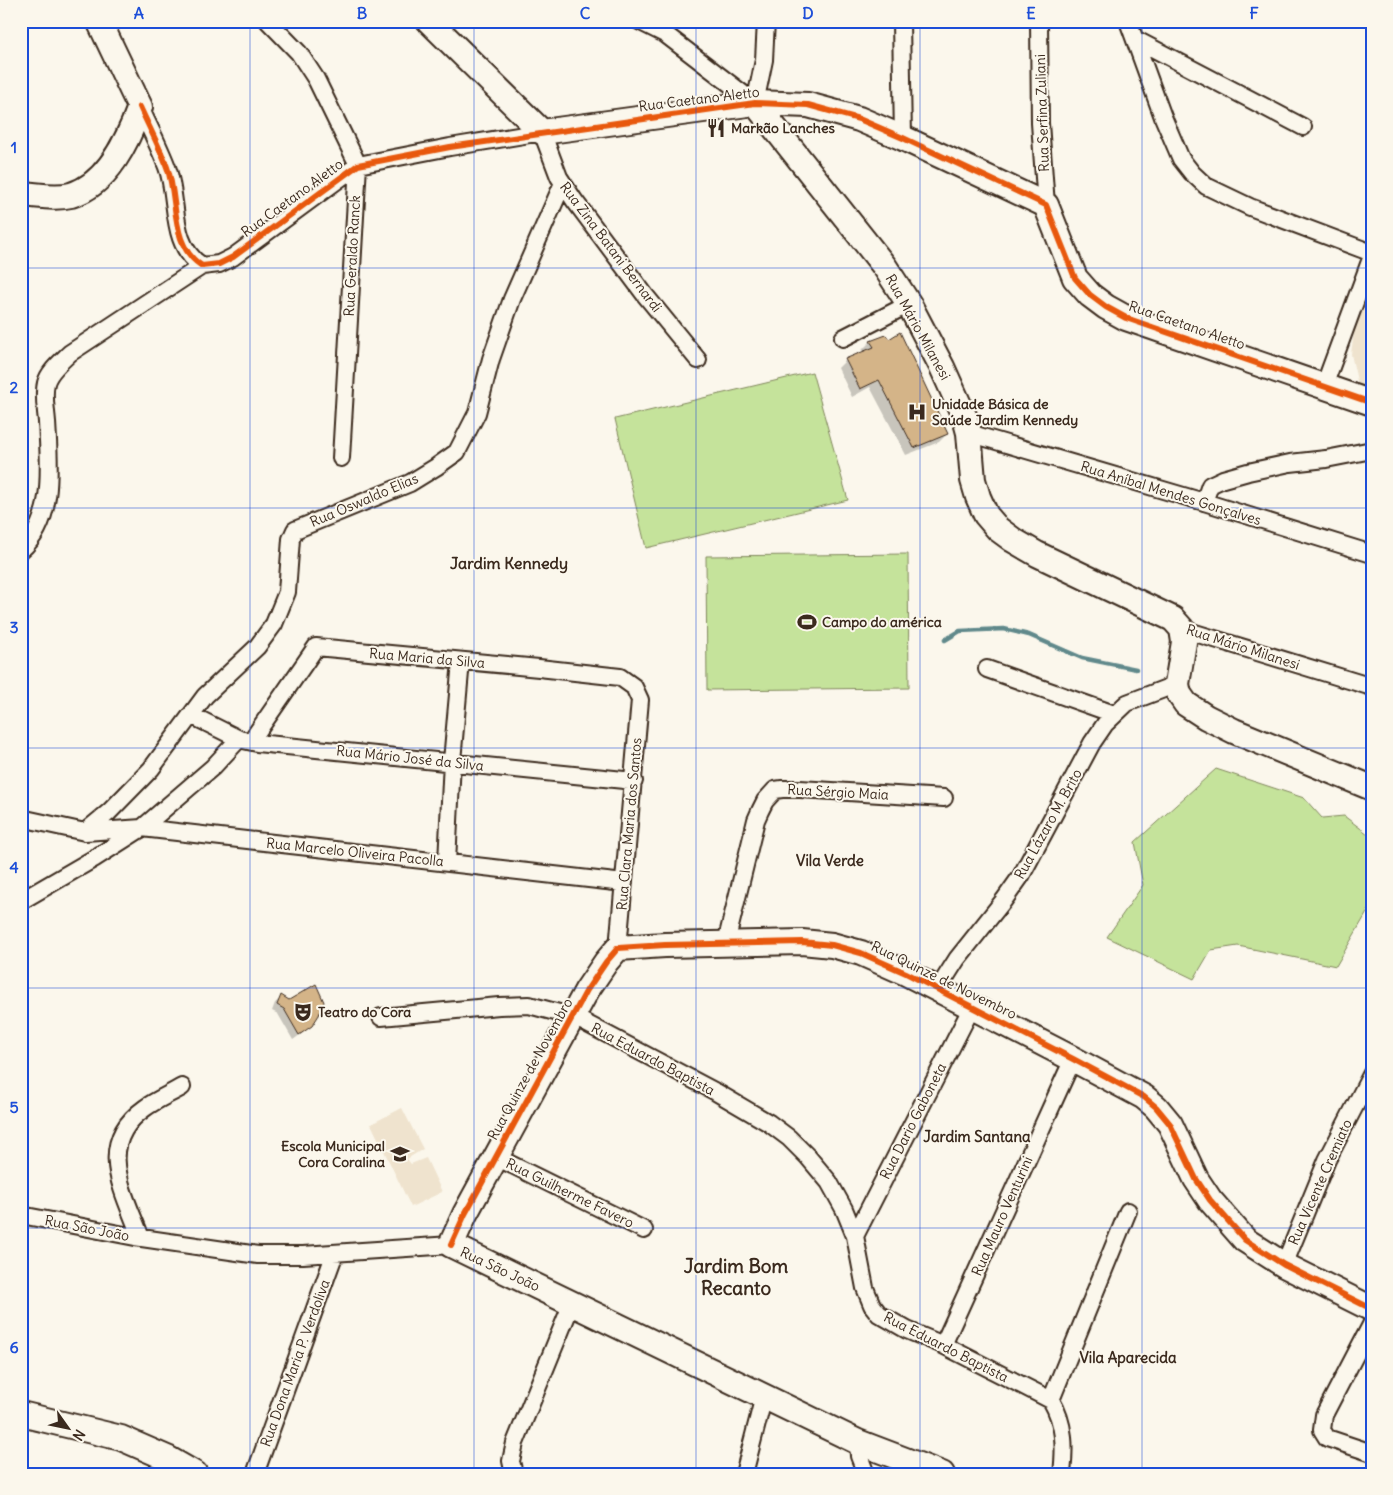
<svg xmlns="http://www.w3.org/2000/svg" width="1393" height="1495" font-family="Delius,sans-serif">
<rect width="100%" height="100%" fill="#fbf7ec"/>
<filter id="ink" filterUnits="userSpaceOnUse"><feTurbulence type="fractalNoise" baseFrequency=".02" numOctaves="2"/><feDisplacementMap in="SourceGraphic" scale="10" xChannelSelector="R" yChannelSelector="G"/><feConvolveMatrix kernelMatrix="1 2 1 2 8 2 1 2 1" color-interpolation-filters="sRGB"/></filter>
<g filter="url(#ink)">
<!-- built -->
<path fill="#efe3ce" d="M1372,291V388L1358,385L1351,354L1355,324Z
M402,1108L423,1149L407,1159L411,1164L426,1158L442,1192L411,1207L371,1124Z"/>
<!-- green -->
<path fill="#c5e39b" stroke="#80865c" d="M812,372L848,500L646,548L615,419Z
M908,554L909,688L707,690L706,556Z
M1216,769L1304,798L1322,818L1344,816L1372,837V904L1336,966L1238,946L1211,950L1194,979L1107,937L1143,885L1135,842Z"/>
<!-- shadow -->
<path fill="#0003" d="M886,336L947,434L939,442L906,455L870,387L852,397L838,368L846,360L864,353L862,350L870,342Z
M282,997L304,1032L293,1040L278,1014L272,1011L275,1003Z"/>
<g fill="none" stroke-linecap="round" stroke-linejoin="round">
<!-- stream -->
<path stroke="#60898b" stroke-width="4.5" d="M945,640L960,631L1004,629L1029,635L1082,658L1136,669"/>
</g>
<!-- building -->
<path fill="#d4b488" stroke="#3b2a1e" d="M900,332L948,434L914,448L879,380L860,389L845,359L874,347L870,341L886,335L889,339Z
M316,984L324,1002L319,1015L312,1026L299,1035L284,1009L277,1005L281,995L289,1000Z"/>
<g fill="none" stroke-linecap="round" stroke-linejoin="round">
<!-- street casing -->
<g stroke="#3b2a1e" stroke-width="20">
<path id="street" d="M268,21L299,53L316,79L358,165L341,458
M639,21L665,34L755,103L764,60L766,21
M901,21L903,138
M1039,21L1040,123L1046,205
M1128,21L1163,117L1181,159L1192,173L1206,186L1250,207L1372,253
M1135,39L1303,127
M140,107C149,127 159,146 167,167C179,199 169,245 202,266L219,264L233,257L358,165L450,147L542,132L559,177L574,200L645,295L698,360
M843,338L909,304
M1324,386L1372,256
M969,433L1204,502L1372,554
M1204,502L1210,485L1223,479L1248,472L1290,463L1326,459L1372,450
M21,550C56,520 49,462 47,422C46,409 43,395 46,383C49,371 62,361 70,353L202,266
M1182,629L1372,687
M987,669L1114,714
M191,715L239,739L257,743L634,781
M251,741L316,647L539,668L620,677L634,687L640,700L618,948
M21,818L85,832L142,828L624,883
M85,832L109,812L151,769L205,696L257,647L274,624L287,592L291,539L295,530L410,483L436,467L457,452L477,413L491,359L512,299L563,183
M447,862L452,761L461,661
M21,901L95,858L142,828L213,767L239,739
M726,943L756,820L760,811L765,801L775,790L782,789H800L944,798
M938,989L957,959L1004,900L1021,876L1092,743L1105,724L1127,703L1177,684
M381,1017L499,1006L529,1005L574,1017L716,1092L769,1123L789,1138L808,1157L829,1182L844,1209L855,1236L865,1288L872,1305L879,1314L907,1330L943,1345L1051,1400C1065,1424 1065,1447 1062,1474
M496,1157L644,1230
M21,1215L135,1237L258,1255H303L451,1245
M855,1236L972,1007
M141,1238C124,1192 94,1144 145,1108C156,1100 170,1094 182,1087
M1284,1265L1327,1160L1372,1073
M1372,1323L1324,1415L1322,1430L1327,1438L1372,1453
M943,1345L1073,1059
M1051,1400L1128,1211
M858,1442L859,1456L866,1474
M255,1474L335,1253
M514,1474L511,1461L515,1443L572,1303
M744,1474L764,1396"/>
</g>
<!-- secondary casing -->
<g stroke="#3b2a1e" stroke-width="28">
<path id="secondary" d="M429,21L542,132L755,103L808,105L859,119L903,138L1046,205L1075,278L1090,295L1106,307L1126,318L1372,403
M755,103L885,267L909,304L942,367L965,418L969,433L973,480L978,497L986,515L998,529L1013,540L1037,554L1173,619L1182,629L1184,642L1177,684L1179,694L1186,704L1206,717L1234,731L1372,788
M21,194C38,195 55,199 71,195C108,184 128,140 140,107L99,21
M21,1414L121,1438L167,1458L195,1474
M942,1474L858,1442L451,1245L465,1214L587,990L606,962L618,948L665,945L802,942L832,945L861,953L906,973L1073,1059L1144,1097L1156,1107L1170,1124L1196,1179L1210,1200L1245,1240L1284,1265L1372,1309"/>
</g>
<!-- street -->
<use href="#street" stroke="#fbf7ec" stroke-width="16"/>
<!-- secondary -->
<use href="#secondary" stroke="#fbf7ec" stroke-width="24"/>
<!-- cycleway casing -->
<g stroke="#fbf7ec" stroke-width="9">
<path id="cycleway" d="M140,107C149,127 159,146 167,167C179,199 169,245 202,266L219,264L233,257L358,165L450,147L755,103L808,105L859,119L903,138L1046,205L1075,278L1090,295L1106,307L1126,318L1372,403
M451,1245L465,1214L587,990L606,962L618,948L665,945L802,942L832,945L861,953L906,973L1073,1059L1144,1097L1156,1107L1170,1124L1196,1179L1210,1200L1245,1240L1284,1265L1372,1309"/>
</g>
<!-- cycleway -->
<use href="#cycleway" stroke="#e8590c" stroke-width="6"/>
</g>
</g>
<!-- grid -->
<path fill="none" stroke="#1d4ed8" stroke-width="1" stroke-opacity="0.55" d="M250,21V1474M474,21V1474M696,21V1474M920,21V1474M1142,21V1474M21,268H1372M21,508H1372M21,748H1372M21,988H1372M21,1228H1372"/>
<!-- icons -->
<defs>
<g id="restaurant-bare" transform="scale(1.5)"><path d="M-5-6h1v4h1v-4h1v4h1v-4h1v5L-1.5 .5V6h-2V.5L-5-1ZM5-6V6H3V1.5H1.5Q1.5-4 5-6Z" fill="#3b2a1e" stroke="#fbf7ec" stroke-width="2.5" paint-order="stroke"/></g>
<g id="hospital-bare" transform="scale(1.5)"><path d="M-5-5h3v3.5h4V-5h3V5h-3V1.5h-4V5h-3Z" fill="#3b2a1e" stroke="#fbf7ec" stroke-width="2.5" paint-order="stroke"/></g>
<g id="stadium-bare" transform="scale(1.5)"><path d="M0-5a6.5 5 0 1 0 0 10a6.5 5 0 1 0 0-10ZM-3.5-1.8h7v3.6h-7Z" fill="#3b2a1e" stroke="#fbf7ec" stroke-width="2.5" paint-order="stroke"/></g>
<g id="theatre-bare" transform="scale(1.5)"><path d="M-5-5.5Q0-4 5-5.5V0Q5 5 0 6Q-5 5-5 0ZM-3.3-2.5H-1v1.5H-3.3ZM1-2.5H3.3v1.5H1ZM-2.8 1Q0 5.5 2.8 1Z" fill="#3b2a1e" stroke="#fbf7ec" stroke-width="2.5" paint-order="stroke"/></g>
<g id="school-bare" transform="scale(1.5)"><path d="M0-5L7-2L0 1L-7-2ZM-4 1L0 2.5L4 1V4Q0 6-4 4Z" fill="#3b2a1e" stroke="#fbf7ec" stroke-width="2.5" paint-order="stroke"/></g>
</defs>
<g fill-rule="evenodd">
<use href="#restaurant-bare" x="716" y="128"/>
<use href="#hospital-bare" x="917" y="412"/>
<use href="#stadium-bare" x="807" y="622"/>
<use href="#theatre-bare" x="303" y="1012"/>
<use href="#school-bare" x="400" y="1154"/>
</g>
<g text-anchor="middle" dominant-baseline="central" stroke-width="4" stroke-linejoin="round" paint-order="stroke">
<!-- street labels -->
<g font-size="14" fill="#3b2a1e" stroke="#fbf7ec">
<text transform="translate(699 99) rotate(-7)">Rua Caetano Aletto</text>
<text transform="translate(1042 113) rotate(-92)">Rua Serfina Zuliani</text>
<text transform="translate(292 198) rotate(-36)">Rua Caetano Aletto</text>
<text transform="translate(611 247) rotate(53)">Rua Zina Batani Bernardi</text>
<text transform="translate(352 256) rotate(-87)">Rua Geraldo Ranck</text>
<text transform="translate(1187 325) rotate(19)">Rua Caetano Aletto</text>
<text transform="translate(918 327) rotate(61)">Rua Mário Milanesi</text>
<text transform="translate(1171 493) rotate(17)">Rua Aníbal Mendes Gonçalves</text>
<text transform="translate(364 500) rotate(-23)">Rua Oswaldo Elias</text>
<text transform="translate(1243 647) rotate(18)">Rua Mário Milanesi</text>
<text transform="translate(427 658) rotate(5)">Rua Maria da Silva</text>
<text transform="translate(410 758) rotate(6)">Rua Mário José da Silva</text>
<text transform="translate(838 792) rotate(3)">Rua Sérgio Maia</text>
<text transform="translate(629 824) rotate(-85)">Rua Clara Maria dos Santos</text>
<text transform="translate(1048 824) rotate(-61)">Rua Lázaro M. Brito</text>
<text transform="translate(355 852) rotate(6)">Rua Marcelo Oliveira Pacolla</text>
<text transform="translate(944 980) rotate(26)">Rua Quinze de Novembro</text>
<text transform="translate(653 1059) rotate(28)">Rua Eduardo Baptista</text>
<text transform="translate(530 1069) rotate(-61)">Rua Quinze de Novembro</text>
<text transform="translate(913 1121) rotate(-63)">Rua Dario Gaboneta</text>
<text transform="translate(1320 1182) rotate(-66)">Rua Vicente Cremiato</text>
<text transform="translate(570 1193) rotate(26)">Rua Guilherme Favero</text>
<text transform="translate(1002 1216) rotate(-66)">Rua Mauro Venturini</text>
<text transform="translate(87 1228) rotate(11)">Rua São João</text>
<text transform="translate(500 1269) rotate(25)">Rua São João</text>
<text transform="translate(946 1347) rotate(27)">Rua Eduardo Baptista</text>
<text transform="translate(295 1363) rotate(-70)">Rua Dona Maria P. Verdoliva</text>
</g>
<!-- poi labels -->
<g font-size="14" font-weight="bold" fill="#3b2a1e" stroke="#fbf7ec" text-anchor="start">
<text x="731" y="128">Markão Lanches</text>
<text x="932" y="404">Unidade Básica de<tspan x="932" dy="16">Saúde Jardim Kennedy</tspan></text>
<text x="822" y="622">Campo do américa</text>
<text x="318" y="1012">Teatro do Cora</text>
<text x="385" y="1146" text-anchor="end">Escola Municipal<tspan x="385" dy="16">Cora Coralina</tspan></text>
</g>
<!-- neighbourhood labels -->
<g font-size="15" font-weight="bold" fill="#3b2a1e" stroke="#fbf7ec">
<text x="830" y="860">Vila Verde</text>
<text x="977" y="1136">Jardim Santana</text>
<text x="1128" y="1357">Vila Aparecida</text>
</g>
<!-- quarter labels -->
<g font-size="16" font-weight="bold" fill="#3b2a1e" stroke="#fbf7ec">
<text x="509" y="563">Jardim Kennedy</text>
</g>
<!-- district labels -->
<g font-size="19" font-weight="bold" fill="#3b2a1e" stroke="#fbf7ec">
<text x="736" y="1266">Jardim Bom<tspan x="736" dy="22">Recanto</tspan></text>
</g>
</g>
<!-- margin -->
<rect width="1393" height="1495" fill="none" stroke="#fbf7ec" stroke-width="55"/>
<!-- north arrow -->
<g transform="translate(68 1428) rotate(123)" stroke="#fbf7ec" stroke-width="4" paint-order="stroke">
<path d="M0-4L9 19L0 12L-9 19Z" fill="#3b2a1e"/>
<text y="-8" font-size="14" font-weight="bold" text-anchor="middle" fill="#3b2a1e">N</text>
</g>
<rect x="28" y="28" width="1338" height="1440" fill="none" stroke="#1d4ed8" stroke-width="2"/>
<g font-size="16" text-anchor="middle" font-weight="bold" fill="#1d4ed8">
<text x="139" y="19">A</text>
<text x="362" y="19">B</text>
<text x="585" y="19">C</text>
<text x="808" y="19">D</text>
<text x="1031" y="19">E</text>
<text x="1254" y="19">F</text>
<text x="14" y="153">1</text>
<text x="14" y="393">2</text>
<text x="14" y="633">3</text>
<text x="14" y="873">4</text>
<text x="14" y="1113">5</text>
<text x="14" y="1353">6</text>
</g>
</svg>
